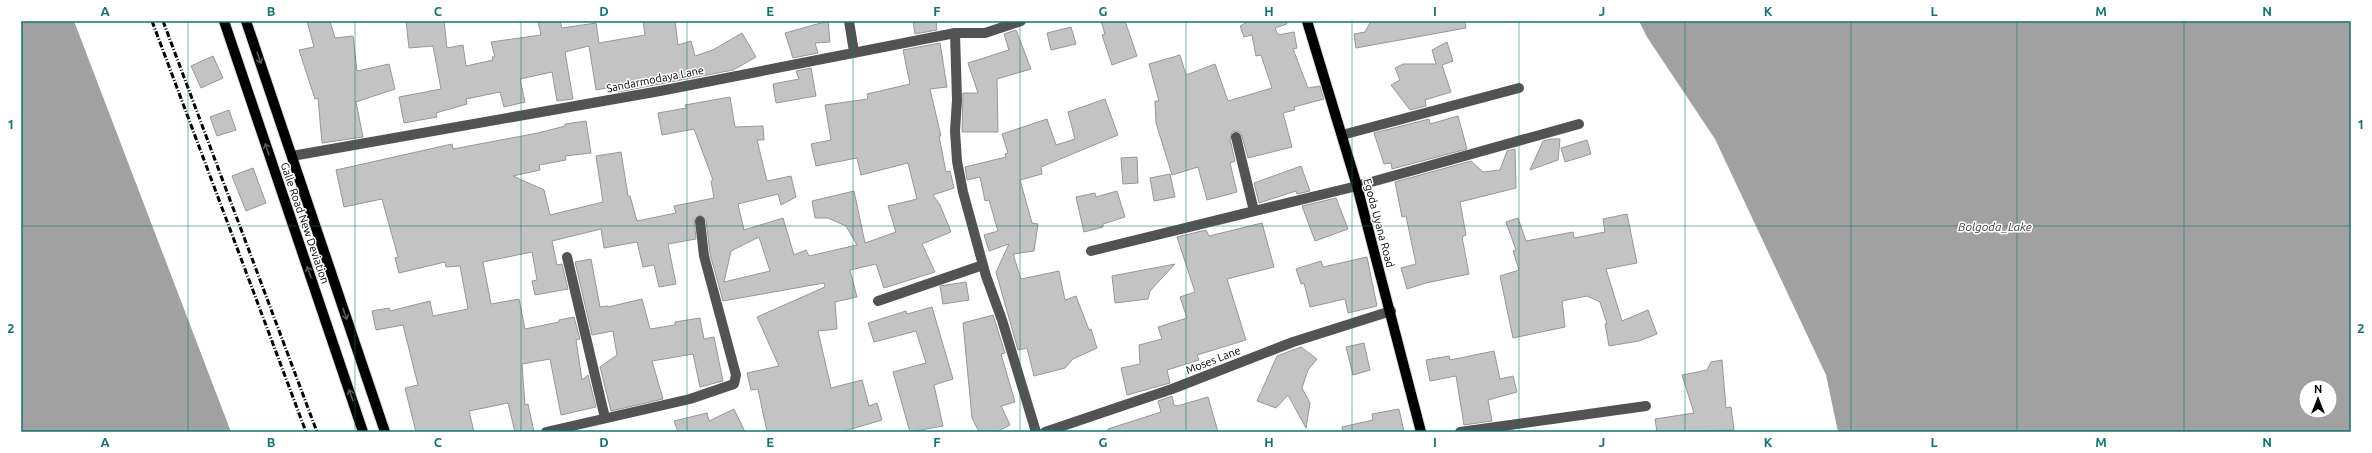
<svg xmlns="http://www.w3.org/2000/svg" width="2372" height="453" font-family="Ubuntu,sans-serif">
<rect width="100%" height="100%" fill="#fff"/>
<!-- water -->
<path fill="#a1a1a1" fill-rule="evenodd" d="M21,21H74L231,432H21Z
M1639,21H2351V432H1838L1826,375L1715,139L1647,37ZM2306,387H2330V411H2306Z"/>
<!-- building -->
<path fill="#c3c3c3" stroke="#979797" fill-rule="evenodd" d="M307,21H330L335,38L353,36L357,71L389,64L395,89L356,102L363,137L322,143L318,98L315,99L299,50L314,47Z
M406,21H444L447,48L463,45L466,66L493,60L492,57H495L491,42L541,35L538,21H560L562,28L596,23L599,43L645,35L643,21H675L678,45L691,41L695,56L713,50L742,33L756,57L733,70L618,92L617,86L596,90L589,46L565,52L573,99L557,101L552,72L520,79L525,102L504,107L500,92L466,99L467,104L436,113L437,117L404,123L399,97L441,89L433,46L409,48Z
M828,21L830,42L815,43L818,53L793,58L785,33Z
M913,21H936L937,30L915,34Z
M1101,21H1125L1137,56L1112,65L1102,35L1105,34Z
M1249,21H1286L1287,24L1275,28L1278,35L1294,32L1297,48L1293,49L1308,88L1320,86L1324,99L1294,107L1295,110L1283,113L1292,147L1248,158L1241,133L1237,131L1232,132L1230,139L1235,161L1230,163L1237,192L1207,200L1198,167L1172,175L1156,123L1155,101H1159L1149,64L1180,55L1186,75L1215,64L1228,101L1272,88L1261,55L1256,56L1252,35L1244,37L1240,26Z
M1371,21H1465L1466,28L1356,48L1354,34L1365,32Z
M1071,27L1076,44L1051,50L1047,33Z
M1016,30L1031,69L997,79L998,132H962L963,93H978L968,63L1009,50L1004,34Z
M1447,42L1453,61L1442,65L1451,92L1425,100L1426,106L1410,110L1391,85L1400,80L1395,68L1403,64H1436L1432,50Z
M940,43L947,87L930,89L941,136H939L946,172L950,171L954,188L933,195L940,205L951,232L922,244L935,272L884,288L876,264L850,270L857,297L835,302L837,329L818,331L831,388L862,380L869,406L877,403L882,420L841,432H767L758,389L751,390L747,373L779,366L757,317L825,287L824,283L723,301L710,254L706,220L700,215L694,219L696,239L668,244L676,284L659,287L654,265L643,267L637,242L604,248L601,229L552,241L557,265L562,264L568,289L535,295L532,281L537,280L532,252L483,262L491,304L519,299L525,329L559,322V320L574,317L580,339L576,340L582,380L588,375L596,407L561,415L550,359L522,364L525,405L528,404L534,432H515L508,403L469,411L474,432H416L405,388L418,385L403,325L376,330L372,311L389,308L390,311L430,301L433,316L468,309L460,266L446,267L445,262L399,273L395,258L398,257L382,199L344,207L336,170L452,144L453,149L538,133L565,126V124L586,121L591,153L565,156L566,160L539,165L540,170L513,176L544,190L550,215L603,202L596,156L621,152L628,196H630L637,221L676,213L674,206L714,198L711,181L713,180L694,129L662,135L658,113L686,108L685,105L730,97L735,127L763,126L764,140H757L767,181L791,176L796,197L781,205L778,194L738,204L744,230L783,218L794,255L806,250L809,256L857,245L846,226L828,218H815L812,201L854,191L865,243L896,232L888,206L917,199L908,163L861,175L857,158L816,166L811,144L831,140L825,105L868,99L867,94L910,84L903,50ZM759,237L770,271L724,282L731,251Z
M213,56L223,78L201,88L191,66Z
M811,68L816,96L776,103L773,84L799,79L796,71Z
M1105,99L1118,135L1041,167L1042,174L1020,180L1032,223L1038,224L1034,251L1013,254L1021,279L1059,271L1065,300L1076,296L1089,330L1091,329L1097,348L1073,359L1065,368L1034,376L1027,348L1018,350L996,272L1009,244L989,251L984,235L998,231L989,200L985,201L980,177L967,180L965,167L1006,157L1005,154L1008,153L1002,134L1047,119L1056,145L1075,139L1068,112Z
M229,110L236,130L217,136L210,117Z
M1458,116L1467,149L1392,169L1391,163L1384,164L1374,133L1429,119L1430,124Z
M1551,139H1560L1558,160L1530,170L1543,141Z
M1587,140L1591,154L1565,162L1561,148Z
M1515,149L1516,188L1460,202L1466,235L1462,237L1469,274L1426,283L1407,289L1401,268L1416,264L1406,216L1402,217L1395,182L1471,161L1483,172L1500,170L1507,151Z
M1137,157L1138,183L1123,184L1121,158Z
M1301,166L1310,191L1297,194L1296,191L1259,203L1254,183Z
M253,168L266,203L246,211L232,176Z
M1170,174L1175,197L1154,201L1150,178Z
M1117,191L1125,217L1103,224V227L1084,232L1076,197L1095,193L1096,197Z
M1336,198L1348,229L1315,241L1302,206Z
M1627,214L1637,263L1606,269L1622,321L1648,310L1657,334L1639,341L1609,346L1605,324H1607L1600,302L1587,296L1562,301L1565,327L1513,338L1500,276L1519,270L1513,251L1516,250L1506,222L1518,218L1526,241L1573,232L1574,238L1605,232L1603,219Z
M1262,223L1274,267L1227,279L1246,340L1197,355L1199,360L1167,370L1170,383L1127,395L1121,368L1140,364L1139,345L1162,339L1158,327L1187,318L1180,297L1195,292L1177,237L1206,230L1209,236Z
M1367,257L1377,306L1348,313L1345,299L1310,307L1304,283L1301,284L1296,269L1321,261L1323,267Z
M591,259L600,307L608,306V307L642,299L650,329L675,325V322L700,318L704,339L714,337L723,381L700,387L693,354L652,361L663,399L611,411L600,367L617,355L613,331L592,335L575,262Z
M1175,264L1150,291L1148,299L1115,303L1112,276Z
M966,282L969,300L943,304L940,286Z
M932,307L953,379L934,385L943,426L910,432L893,372L926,363L916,331L874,342L868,323L906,311L907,314Z
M993,315L1005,353L1001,354L1015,402L1001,406L1010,425L996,432H979L972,418L963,323Z
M1364,343L1370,370L1353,375L1346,347Z
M1301,347L1317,359L1308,370L1302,388L1310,403L1306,428L1288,395L1276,408L1257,401L1277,356Z
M1494,351L1500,379L1513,376L1517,392L1488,400L1492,421L1464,425L1456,376L1430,381L1426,360L1449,356L1450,360Z
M1722,360L1726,408L1731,407L1734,430L1657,432L1655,419L1694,413L1682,375L1707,370L1711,362Z
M1172,396L1174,405L1177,406L1208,397L1218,432H1108V429L1161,412L1158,401Z
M734,409L745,432H678L674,421L707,413L709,421Z
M1399,409L1404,432H1343L1342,427L1373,420L1372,414Z"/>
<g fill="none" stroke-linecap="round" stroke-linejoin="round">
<!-- major casing -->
<g stroke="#dbdbdb" stroke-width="12">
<path id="major" d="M224,21L363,432
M246,21L385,432
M1307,21L1357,186L1421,432"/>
</g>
<!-- minor -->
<path stroke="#535353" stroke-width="10" d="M849,21L854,52
M955,33L957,100L955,131L957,161L963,192L986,276L1002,320L1036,432
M1342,135L1519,88
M1236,137L1254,211
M292,156L660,91L955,33H985L1021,21
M1091,251L1357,186L1579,124
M567,257L605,418
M878,301L983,265
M546,432L690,399L734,384L736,375L704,256L700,221
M1045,432L1172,389L1293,342L1391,311
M1460,432L1646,406"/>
<!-- major -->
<use href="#major" stroke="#000" stroke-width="10"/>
<!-- rail -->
<path stroke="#000" stroke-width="3" stroke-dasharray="6 2 1 2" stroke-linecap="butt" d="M152,21L306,432
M163,21L317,432"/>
</g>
<!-- one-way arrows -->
<defs><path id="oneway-shaft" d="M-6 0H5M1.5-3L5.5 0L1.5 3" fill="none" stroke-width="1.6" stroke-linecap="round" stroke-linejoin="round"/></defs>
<g stroke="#595959">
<use href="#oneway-shaft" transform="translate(259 58) rotate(71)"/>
<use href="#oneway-shaft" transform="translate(267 149) rotate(-109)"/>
<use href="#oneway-shaft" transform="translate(309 272) rotate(-109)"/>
<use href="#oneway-shaft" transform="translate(345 314) rotate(71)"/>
<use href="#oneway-shaft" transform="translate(351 395) rotate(-109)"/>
</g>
<!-- grid -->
<path fill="none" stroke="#0f766e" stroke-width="1" stroke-opacity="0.55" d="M188,21V432M355,21V432M521,21V432M687,21V432M853,21V432M1020,21V432M1186,21V432M1352,21V432M1519,21V432M1685,21V432M1851,21V432M2017,21V432M2184,21V432M21,226H2351"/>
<g text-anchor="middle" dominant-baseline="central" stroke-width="3" stroke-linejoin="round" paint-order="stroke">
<!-- street labels -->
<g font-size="11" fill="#000" stroke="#fff">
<text transform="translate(655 79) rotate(-11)">Sandarmodaya Lane</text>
<text transform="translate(305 223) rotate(71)">Galle Road New Deviation</text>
<text transform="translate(1379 223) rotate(75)">Egoda Uyana Road</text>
<text transform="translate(1213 360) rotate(-21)">Moses Lane</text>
</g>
<!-- water labels -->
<g font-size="12" font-style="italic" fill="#424242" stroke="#fff">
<text x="1995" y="226">Bolgoda_Lake</text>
</g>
</g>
<!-- border -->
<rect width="2372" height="453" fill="none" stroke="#ffffff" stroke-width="44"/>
<!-- north arrow -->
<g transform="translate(2318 399)"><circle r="19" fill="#ffffff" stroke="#999999"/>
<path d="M0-3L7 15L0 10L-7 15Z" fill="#000000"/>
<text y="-6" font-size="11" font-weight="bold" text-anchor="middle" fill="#000000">N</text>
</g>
<rect x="22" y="22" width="2328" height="409" fill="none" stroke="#0f766e" stroke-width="1.5"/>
<g font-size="13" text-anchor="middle" font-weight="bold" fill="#0f766e">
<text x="105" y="16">A</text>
<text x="271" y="16">B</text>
<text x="438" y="16">C</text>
<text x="604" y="16">D</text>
<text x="770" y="16">E</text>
<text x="937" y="16">F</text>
<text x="1103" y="16">G</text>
<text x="1269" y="16">H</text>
<text x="1435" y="16">I</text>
<text x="1602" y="16">J</text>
<text x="1768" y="16">K</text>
<text x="1934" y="16">L</text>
<text x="2101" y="16">M</text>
<text x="2267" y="16">N</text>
<text x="11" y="129">1</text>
<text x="2361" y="129">1</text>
<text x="11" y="333">2</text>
<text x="2361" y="333">2</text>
<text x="105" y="447">A</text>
<text x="271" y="447">B</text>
<text x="438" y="447">C</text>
<text x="604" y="447">D</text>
<text x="770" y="447">E</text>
<text x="937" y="447">F</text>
<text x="1103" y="447">G</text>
<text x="1269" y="447">H</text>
<text x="1435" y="447">I</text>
<text x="1602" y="447">J</text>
<text x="1768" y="447">K</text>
<text x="1934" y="447">L</text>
<text x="2101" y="447">M</text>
<text x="2267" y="447">N</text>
</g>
</svg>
